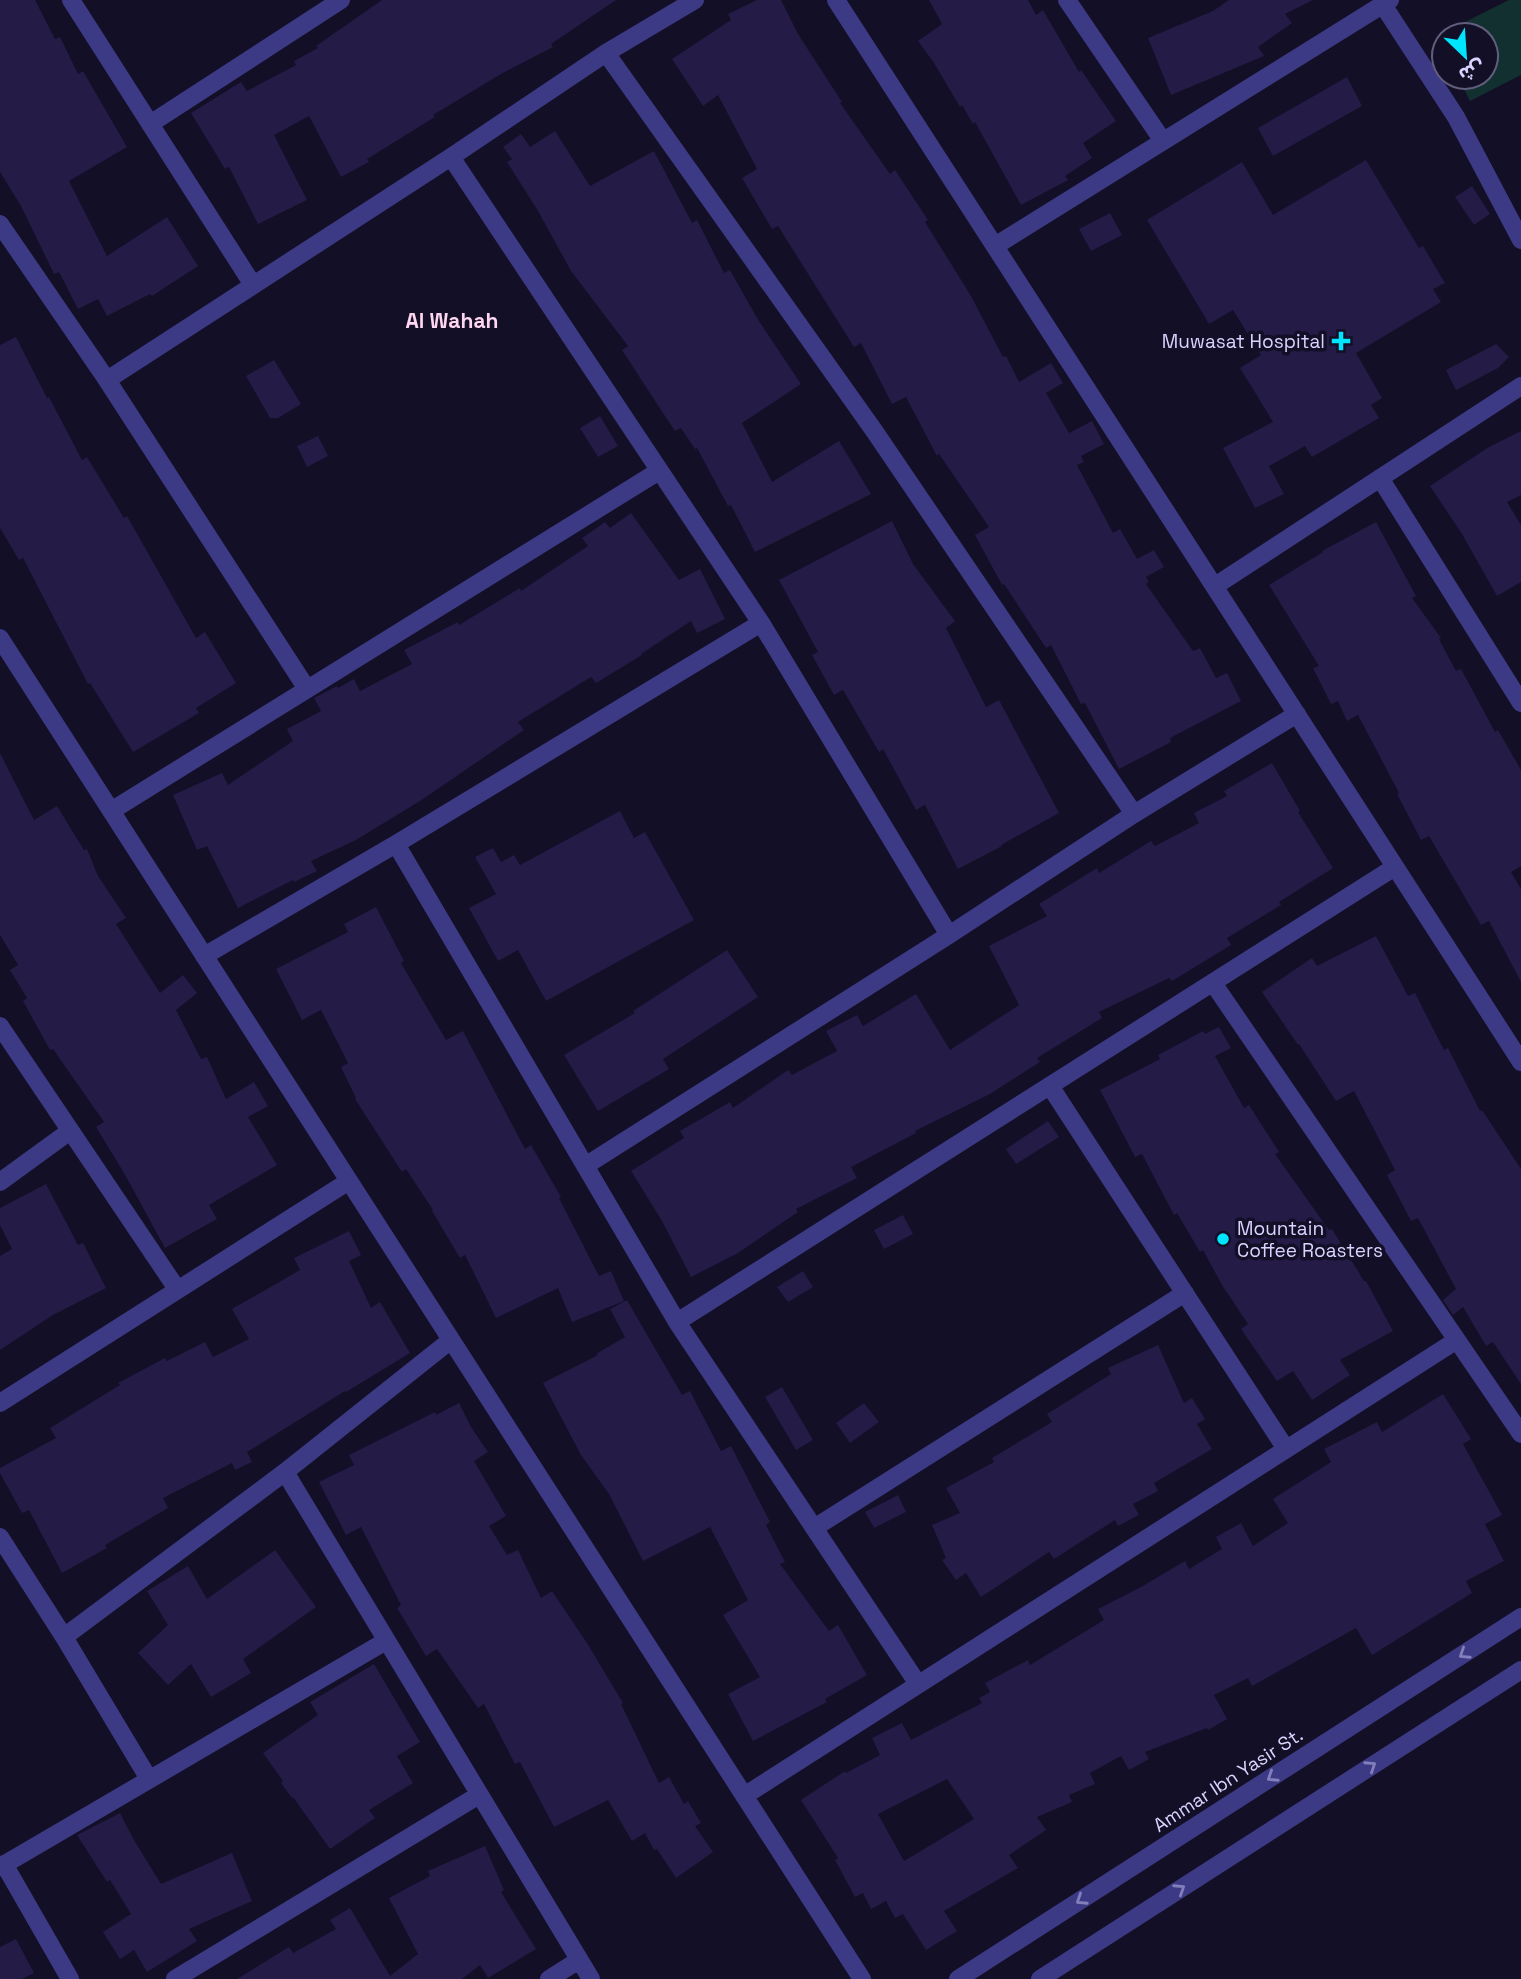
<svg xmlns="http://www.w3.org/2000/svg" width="1521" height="1979" font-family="'Space Grotesk','Noto Sans Arabic',sans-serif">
<rect width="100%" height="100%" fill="#130f26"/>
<!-- green -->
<path fill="#12302f" d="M1509,0H1521V75L1470,101L1458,77H1486V35H1444V50L1437,36Z"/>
<!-- building -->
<path fill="#241b47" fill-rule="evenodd" d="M0,0H35L55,39L60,37L78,74L83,71L127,147L69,181L107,256L167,217L198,266L152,296L150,294L107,316L98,299L78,309L59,272L54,274L21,206L0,172Z
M382,0H616L551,44L553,47L501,74L433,115L435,117L367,159L369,162L341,177L309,116L274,135L307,200L258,224L229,167L225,169L191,113L241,82L247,91L296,65L294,61L318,48L316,46Z
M757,0H781L798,34L842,102L840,103L890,174L895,170L928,220L925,222L971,296L1003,357L1006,356L1019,382L1051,363L1063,383L1046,393L1069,433L1092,421L1104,444L1081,456L1084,462L1077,465L1113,533L1120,529L1137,559L1154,550L1164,567L1146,577L1149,582L1146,584L1193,651L1200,648L1216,678L1227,673L1241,701L1170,738L1171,742L1119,769L1085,703L1081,704L1051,645L1046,648L1004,584L1002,585L975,535L989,527L939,454L937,456L906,397L892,404L861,343L854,347L778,226L772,229L742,178L757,169L718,95L703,106L672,59L731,20L728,14Z
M929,0H1028L1036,15L1043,10L1079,72L1081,70L1116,121L1083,143L1092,158L1065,176L1068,180L1021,205L975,122L973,124L962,105L960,107L934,63L918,41L942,24Z
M1229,0H1313L1285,14L1292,23L1258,47L1264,56L1171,95L1148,38L1213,11Z
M1347,77L1362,106L1273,156L1258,128Z
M555,131L590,186L654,151L692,223L697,220L724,273L730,270L757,318L801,384L742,423L772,482L839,441L871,494L755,552L731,505L728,506L697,448L695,449L681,428L675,431L657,404L622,350L628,346L571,271L538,211L507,162L512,159L503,147L521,134L530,147Z
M1366,160L1419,248L1423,246L1445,283L1433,289L1441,302L1356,353L1382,398L1371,405L1379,418L1312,457L1305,446L1269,466L1284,494L1255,508L1223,448L1273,422L1240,368L1261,355L1233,310L1209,324L1147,220L1242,162L1273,215Z
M1472,186L1490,214L1474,225L1455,197Z
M1110,213L1122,235L1091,251L1079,229Z
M16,337L47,398L49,397L82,460L87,457L124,518L127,516L196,638L205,632L236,683L196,708L199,713L133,752L90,683L88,684L23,558L19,560L0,528V345Z
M1496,344L1509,357L1498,368L1456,390L1446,370Z
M274,360L301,404L278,418H270L246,376Z
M600,416L618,446L598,457L580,428Z
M1521,431V495L1507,502L1521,525V582L1497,596L1462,534L1430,486L1489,447Z
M318,436L328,456L307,467L297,446Z
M631,513L679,580L700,569L725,619L697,633L691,621L641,654L642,655L596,683L591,677L518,722L524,730L420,801L356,840L311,861L317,871L294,882L293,880L238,908L207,846L197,850L173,795L222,773L228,785L293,741L287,729L321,711L314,698L337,686L338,688L354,679L360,691L412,664L404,650L458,622L459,625L520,588L521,591L588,546L582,538L605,522L610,528Z
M892,521L913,564L955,621L946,628L986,707L999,700L1059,813L1001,845L1002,846L958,869L925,805L916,810L883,749L879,752L843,690L834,695L812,655L818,652L779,580Z
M1376,522L1416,596L1412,598L1441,638L1439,639L1456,671L1461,669L1495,732L1498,730L1521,770V866L1511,872L1521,889V982L1489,921L1481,925L1429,836L1421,840L1397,794L1399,793L1358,715L1347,721L1338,701L1331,704L1313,668L1319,666L1269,585L1323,552L1322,551Z
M0,753L34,820L57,806L84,850L87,849L98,876L126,918L116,924L160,993L183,975L197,993L176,1010L201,1059L207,1057L226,1099L254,1082L268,1106L248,1117L277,1165L209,1205L217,1219L165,1248L124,1173L96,1127L104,1122L53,1049L50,1050L23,1001L27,998L10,970L18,965L0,935Z
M1272,763L1300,811L1298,812L1333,868L1279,902L1281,905L1227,938L1231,945L1172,981L1169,978L1099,1012L1102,1018L1037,1058L1040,1062L990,1094L915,1131L916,1133L851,1167L857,1178L796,1209L798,1212L738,1253L691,1277L662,1221L631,1171L684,1138L680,1131L730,1102L733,1108L788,1070L792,1075L837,1051L826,1031L857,1015L863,1026L916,994L950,1050L1019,1005L989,946L1047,916L1039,904L1097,868L1099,873L1151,841L1155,846L1199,823L1194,813L1227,796L1224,791Z
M620,811L634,838L645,832L694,920L546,1001L518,950L498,961L469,908L496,894L475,857L493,848L501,862L514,855L520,865Z
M376,907L404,961L401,963L446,1040L463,1031L525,1149L531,1145L561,1197L559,1198L599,1276L611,1271L624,1301L572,1322L558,1288L496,1318L465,1255L460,1258L432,1211L433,1210L406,1169L402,1172L355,1099L356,1098L341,1067L348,1063L321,1010L302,1020L276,969L348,932L344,924Z
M1376,936L1408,996L1415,993L1444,1050L1448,1048L1480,1111L1482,1110L1521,1169V1384L1493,1342L1486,1346L1463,1307L1453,1315L1443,1300L1456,1289L1418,1218L1411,1221L1387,1175L1395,1170L1354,1091L1336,1101L1299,1044L1298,1045L1262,992L1312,958L1317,966Z
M727,950L758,997L663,1059L669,1069L598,1111L564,1055L635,1013L633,1011Z
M1219,1027L1231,1048L1215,1056L1244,1108L1249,1105L1279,1152L1275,1154L1329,1230L1332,1229L1364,1281H1366L1393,1331L1340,1360L1350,1375L1312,1400L1293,1371L1277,1381L1241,1329L1248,1324L1222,1285L1203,1250L1200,1252L1177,1213L1174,1215L1142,1154L1135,1157L1100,1090L1160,1059L1158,1055L1203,1031L1205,1034Z
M1048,1121L1059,1137L1016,1164L1006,1149Z
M46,1184L78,1245L83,1243L106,1288L53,1315L0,1350V1256L12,1249L0,1225V1208Z
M903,1215L913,1234L884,1249L874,1230Z
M349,1231L361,1255L349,1261L371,1308L380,1302L410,1353L346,1392L345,1391L247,1452L252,1462L235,1470L232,1463L163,1498L168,1508L105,1545L107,1548L62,1573L29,1510L22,1513L0,1473V1468L56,1438L50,1428L120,1385L118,1383L165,1358L167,1361L205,1342L213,1357L249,1339L232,1309L300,1270L294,1258Z
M803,1271L813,1287L788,1302L777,1287Z
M627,1300L682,1395L690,1391L721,1451L731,1446L770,1522L766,1525L785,1562L780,1564L829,1631L838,1625L867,1675L825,1699L827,1702L753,1741L728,1694L760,1677L723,1615L748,1600L710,1527L643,1561L609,1494L581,1455L543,1383L598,1355L596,1354L625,1337L610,1309Z
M1158,1345L1184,1403L1192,1398L1205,1419L1197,1424L1212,1449L1154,1483L1158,1491L1133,1504L1139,1515L1118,1526L1115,1520L1054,1559L1049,1552L981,1597L966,1573L956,1580L942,1560L946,1558L932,1525L960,1513L946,1488L994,1462L992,1458L1052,1422L1047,1414L1111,1374L1108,1368Z
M782,1387L813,1440L796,1450L765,1397Z
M1443,1394L1471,1439L1463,1444L1502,1515L1485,1524L1504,1561L1466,1581L1472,1593L1372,1655L1356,1628L1252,1686L1248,1678L1214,1695L1227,1719L1208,1730L1207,1728L1145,1752L1149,1759L1129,1770L1121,1756L1090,1773L1095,1784L1069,1795L1072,1802L1037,1817L1046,1830L1009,1855L1018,1868L944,1911L957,1931L926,1950L903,1914L895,1918L886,1901L871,1909L863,1893L855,1897L835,1860L838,1858L801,1800L845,1771L846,1773L880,1755L872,1738L902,1723L911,1740L982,1703L979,1698L990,1692L985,1683L1028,1660L1030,1665L1104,1620L1098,1609L1141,1587L1185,1561L1189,1569L1222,1549L1216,1537L1241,1523L1253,1546L1288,1523L1273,1499L1331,1462L1324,1449L1377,1422L1382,1432ZM947,1779L974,1819L904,1861L878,1814Z
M459,1403L471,1427L488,1452L474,1461L506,1516L489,1526L507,1555L518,1550L541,1598L552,1591L587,1643L623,1703L621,1704L659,1783L669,1777L684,1804L688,1801L701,1823L695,1826L713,1852L676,1878L657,1849L654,1850L645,1833L632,1841L608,1800L554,1827L520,1762L515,1764L484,1704L478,1708L437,1649L426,1656L397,1608L401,1605L361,1527L346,1535L319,1482L354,1465L349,1455L435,1412L436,1415Z
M864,1403L879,1422L850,1443L836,1423Z
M898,1495L906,1512L874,1528L865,1512Z
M275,1550L316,1607L243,1659L251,1673L211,1697L191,1664L168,1685L138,1653L168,1625L147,1591L188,1566L207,1599Z
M374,1664L420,1742L397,1756L413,1783L369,1810L375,1818L330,1849L293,1797L292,1798L281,1783L283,1781L263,1753L318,1715L310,1702Z
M120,1813L134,1840L161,1884L232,1853L252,1901L189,1929L197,1941L147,1972L134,1950L120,1959L103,1932L131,1914L110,1880L107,1882L77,1835Z
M485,1846L504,1890L501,1892L536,1949L488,1978L480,1965L462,1979H237L289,1947L293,1953L336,1929L330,1920L350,1908L390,1976L418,1954L389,1898L430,1876L428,1871Z
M16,1939L34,1973L22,1979H0V1947Z"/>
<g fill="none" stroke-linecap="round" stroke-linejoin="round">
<!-- minor -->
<path stroke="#3d3a85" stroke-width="18" d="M71,0L253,285
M836,0L1521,1062
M1067,0L1163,141
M1383,5L1456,117L1521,240
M606,53L875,432L1134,814
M150,124L341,0
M451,157L761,623L949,935
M0,224L107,380L307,689
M995,246L1390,0
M107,380L451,157L606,53L695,0
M1380,478L1521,703
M1215,586L1521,386
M0,638L862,1979
M111,811L659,471
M396,844L677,1322L918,1684
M204,956L396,844L761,623
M1213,983L1521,1434
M0,1026L177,1289
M1050,1086L1286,1449
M585,1166L949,935L1134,814L1297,714
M0,1182L70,1131
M677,1322L1395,867
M0,1403L349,1181
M285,1472L591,1979
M814,1528L1185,1293
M0,1537L64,1637L149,1779
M64,1637L285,1472L451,1340
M744,1796L1457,1340
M4,1864L70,1979
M0,1867L386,1641
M175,1979L479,1795
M549,1979L579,1960
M958,1979L1521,1617
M1040,1979L1521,1670"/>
</g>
<!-- one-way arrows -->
<defs><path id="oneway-chevron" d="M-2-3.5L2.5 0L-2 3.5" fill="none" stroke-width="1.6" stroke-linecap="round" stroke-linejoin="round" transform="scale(1.75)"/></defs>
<g stroke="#837fbc">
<use href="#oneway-chevron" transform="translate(1464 1654) rotate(147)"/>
<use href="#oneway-chevron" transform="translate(1371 1766) rotate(-33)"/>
<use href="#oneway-chevron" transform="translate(1272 1777) rotate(147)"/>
<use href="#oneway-chevron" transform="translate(1180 1889) rotate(-33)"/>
<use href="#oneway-chevron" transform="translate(1081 1900) rotate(147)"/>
</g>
<!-- markers -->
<g fill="#00e5ff" stroke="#130f26" stroke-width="2.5">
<path d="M1337.5 330.5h7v7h7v7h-7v7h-7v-7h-7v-7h7z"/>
<circle cx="1223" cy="1239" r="7"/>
</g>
<g text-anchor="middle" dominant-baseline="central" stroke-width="7" stroke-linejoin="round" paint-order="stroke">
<!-- poi labels -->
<g font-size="19" fill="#d9d4ff" stroke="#130f26" text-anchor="end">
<text x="1325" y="341">Muwasat Hospital</text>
<text x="1237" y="1228" text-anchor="start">Mountain<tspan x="1237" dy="22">Coffee Roasters</tspan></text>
</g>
<!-- street labels -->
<g font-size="19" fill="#d9d4ff" stroke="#130f26">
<text transform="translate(1228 1780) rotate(-33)">Ammar Ibn Yasir St.</text>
</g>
<!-- neighbourhood labels -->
<g font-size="21" font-weight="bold" fill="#ffd6f0" stroke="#130f26">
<text x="452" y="320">Al Wahah</text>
</g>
</g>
<!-- north arrow -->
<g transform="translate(1465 56) rotate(155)"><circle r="33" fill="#130f26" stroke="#625e7d" stroke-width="2"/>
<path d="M0-5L12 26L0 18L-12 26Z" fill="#00e5ff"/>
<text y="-10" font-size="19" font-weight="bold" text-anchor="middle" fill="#d9d4ff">ش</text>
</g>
</svg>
